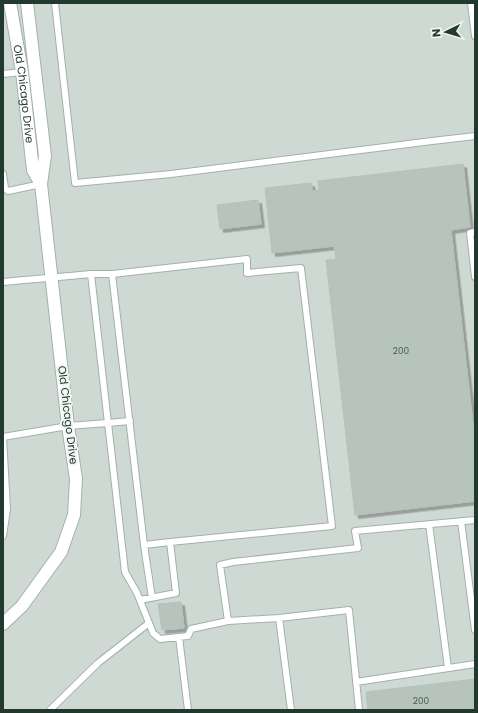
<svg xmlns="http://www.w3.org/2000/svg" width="478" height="713" font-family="Poppins,sans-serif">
<defs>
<filter id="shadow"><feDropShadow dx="3.5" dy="3.5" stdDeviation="0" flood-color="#0004"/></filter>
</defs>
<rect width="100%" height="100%" fill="#e0eae5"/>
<!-- built -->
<path fill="#cfd9d3" d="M3,3H475V710H3Z"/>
<!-- building -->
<path fill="#b6c4bd" stroke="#b3c3bb" filter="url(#shadow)" d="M463,164L470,227L451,230L475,443V501L355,515L326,260L336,259L334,246L272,253L265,188L311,183L312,191L319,190L318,181Z
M258,200L261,224L220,229L217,205Z
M181,602L184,628L162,630L158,604Z
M475,679V710H368L366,692Z"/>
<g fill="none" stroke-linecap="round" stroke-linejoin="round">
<!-- service casing -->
<g stroke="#a3b1ab" stroke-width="8">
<path id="service" d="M55,3L75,183L171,174L432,141L475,136
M471,3L475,36
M3,74L22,72
M3,174L5,188L8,191L41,184
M475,232L470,233L475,277
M91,274H112L144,545
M112,274L247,259V273L301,268L332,526L170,542
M3,282C32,279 62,277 91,274L108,423L68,426L3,437
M130,421L108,423L125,572L137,593L153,633L160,639L188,636L191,629L228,621L220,565L233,562L358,548L355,531L475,520
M461,521L475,630
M429,524L448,668
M3,536L7,509L3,437
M140,600L176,593L170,542L144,545L152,598
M279,618L349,610L359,710
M228,621L279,618L291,710
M179,637L188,710
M356,682L475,664
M50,710L98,663L149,623"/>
</g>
<!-- minor casing -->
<g stroke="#a3b1ab" stroke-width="14">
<g id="minor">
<path id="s1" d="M10,3L22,72L33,170L41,184"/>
<path d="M3,624L22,606L61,552L74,515L76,479L68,426L41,184L45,156L27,3"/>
</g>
</g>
<!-- service -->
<use href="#service" stroke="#fff" stroke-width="6"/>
<!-- minor -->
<use href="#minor" stroke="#fff" stroke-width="12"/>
</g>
<g text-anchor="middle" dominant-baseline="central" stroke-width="4" stroke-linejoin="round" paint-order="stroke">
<!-- number labels -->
<g font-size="9" fill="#475c53">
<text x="401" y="351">200</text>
<text x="421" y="701">200</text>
</g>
<!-- street labels -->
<g font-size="11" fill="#223930" stroke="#f0f7f3">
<text stroke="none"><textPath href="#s1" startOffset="92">Old Chicago Drive</textPath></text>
<text transform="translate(68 415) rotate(83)">Old Chicago Drive</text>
</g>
</g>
<!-- border -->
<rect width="478" height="713" fill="none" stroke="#223930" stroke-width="8"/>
<!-- north arrow -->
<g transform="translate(446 32) rotate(265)" stroke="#f0f7f3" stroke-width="3" paint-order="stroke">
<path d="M0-3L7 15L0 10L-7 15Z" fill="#223930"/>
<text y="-6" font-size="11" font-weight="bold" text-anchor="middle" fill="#223930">N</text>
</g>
</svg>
